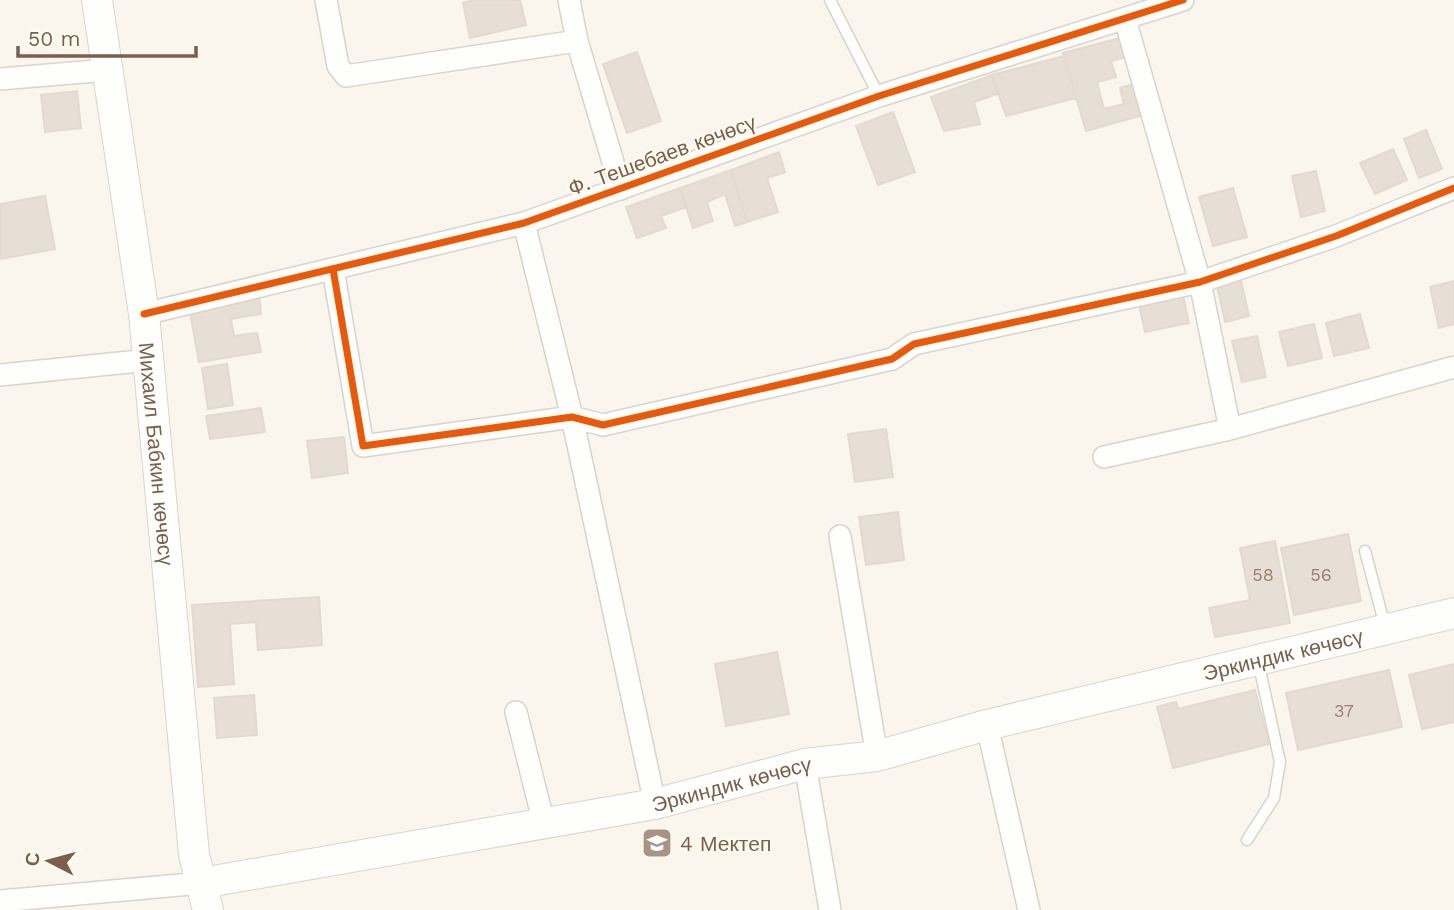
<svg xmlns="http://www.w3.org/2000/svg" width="1454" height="910" font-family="'Work Sans',sans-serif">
<rect width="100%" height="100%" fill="#faf6ee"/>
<!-- building -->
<path fill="#e7dfd5" stroke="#e3d9d0" stroke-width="2" d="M474,0H520L526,25L470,38L463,3Z
M1124,37L1130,56L1111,61L1116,77L1097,82L1104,109L1124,104L1120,88L1134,84L1143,115L1086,131L1063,53Z
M637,52L661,121L627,133L603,64Z
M1064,56L1076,98L1006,116L992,75Z
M992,75L997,94L974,102L980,124L944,131L931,97Z
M77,91L81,128L45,132L41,95Z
M893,112L915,172L878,185L856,126Z
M1426,130L1442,169L1419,178L1404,139Z
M1393,149L1407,180L1375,194L1360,163Z
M779,152L785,172L767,178L778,212L747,222L731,170Z
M731,170L747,222L735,226L725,194L707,202L713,221L693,228L680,188Z
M1316,171L1325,211L1301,217L1292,176Z
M680,188L687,207L661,216L666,228L637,238L626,207Z
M1233,188L1247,237L1213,246L1199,197Z
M45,196L55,249L0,259V204Z
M1240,276L1249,316L1225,322L1216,281Z
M1454,281V324L1439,328L1430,287Z
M1182,291L1189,323L1145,332L1138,300Z
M259,296L261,314L231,319L234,336L257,333L261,352L199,362L189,307Z
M1360,314L1369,348L1334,356L1326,323Z
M1314,324L1322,358L1288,366L1279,332Z
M1257,336L1266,377L1242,382L1232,341Z
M227,364L233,405L208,409L202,368Z
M261,408L265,432L210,439L206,416Z
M886,429L893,477L855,482L848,434Z
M344,437L348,473L312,478L307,441Z
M898,512L904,560L866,565L859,517Z
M1348,534L1361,601L1294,615L1281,548Z
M1275,541L1290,623L1215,637L1209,608L1250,600L1240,548Z
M319,597L322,645L258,650L256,622L230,624L234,684L198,687L192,605Z
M777,652L789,714L726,726L715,664Z
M1454,664V722L1422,729L1409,675Z
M1389,670L1402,727L1298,750L1286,693Z
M1255,690L1269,744L1173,768L1157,707L1176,702L1178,709Z
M254,695L257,735L217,738L214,698Z"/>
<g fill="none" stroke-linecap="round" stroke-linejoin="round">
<!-- service casing -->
<g stroke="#d9d3cc" stroke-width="13">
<path id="service" d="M830,0L879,96
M1365,551L1385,626
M1247,840L1274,798L1280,762L1258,661"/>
</g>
<!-- minor casing -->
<g stroke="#d9d3cc" stroke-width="24">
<path id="minor" d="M326,0L338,66L346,76L577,41
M569,0L577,41L621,189
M1125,19L1200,282L1230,429
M0,79L107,70
M524,223L572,417L655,804
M333,269L363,446L572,417L603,425L892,359L914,344L1200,282L1336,236L1454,188
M144,314L524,223L879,96L1183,0
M0,375L149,360
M1104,457L1230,429L1454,367
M840,536L877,756
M516,712L544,824
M987,725L1029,910
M805,764L830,910
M0,901L202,883"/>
</g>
<!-- secondary casing -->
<g stroke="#dad3cc" stroke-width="32">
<g id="secondary">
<path id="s1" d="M97,0L144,314L194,855L208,910"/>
<path id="s2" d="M202,883L655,804L805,764L877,756L987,725L1454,613"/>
</g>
</g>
<!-- service -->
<use href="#service" stroke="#fefefc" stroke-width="10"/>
<!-- minor -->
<use href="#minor" stroke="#fefefc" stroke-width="21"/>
<!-- secondary -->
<use href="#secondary" stroke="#fefefc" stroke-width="30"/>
<!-- cycleway casing -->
<g stroke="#fffbf1" stroke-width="11">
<path id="cycleway" d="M333,269L363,446L572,417L603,425L892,359L914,344L1200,282L1336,236L1454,188
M144,314L524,223L879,96L1183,0"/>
</g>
<!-- cycleway -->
<use href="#cycleway" stroke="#e8590c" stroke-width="7"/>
</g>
<!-- icons -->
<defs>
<g id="school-square" transform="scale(1.575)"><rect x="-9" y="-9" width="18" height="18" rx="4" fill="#a79484" stroke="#fffbf1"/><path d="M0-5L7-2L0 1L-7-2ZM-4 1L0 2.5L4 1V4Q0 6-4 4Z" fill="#fff"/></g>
</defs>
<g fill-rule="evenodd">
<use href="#school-square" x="657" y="843"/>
</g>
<g text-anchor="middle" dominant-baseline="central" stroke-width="5" stroke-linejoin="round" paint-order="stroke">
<!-- number labels -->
<g font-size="18" fill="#988170">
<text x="1263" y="574">58</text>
<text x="1321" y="574">56</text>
<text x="1344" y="710">37</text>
</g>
<!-- street labels -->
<g font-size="21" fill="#7b5f4b" stroke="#fffbf1">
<text transform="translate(662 155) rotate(-20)">Ф. Тешебаев көчөсү</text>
<text stroke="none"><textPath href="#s1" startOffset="458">Михаил Бабкин көчөсү</textPath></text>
<text stroke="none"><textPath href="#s2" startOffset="1106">Эркиндик көчөсү</textPath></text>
<text stroke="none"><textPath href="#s2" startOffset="539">Эркиндик көчөсү</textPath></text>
</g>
<!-- poi labels -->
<g font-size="21" fill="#7b5f4b" stroke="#fffbf1" text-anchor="start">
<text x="680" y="843">4 Мектеп</text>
</g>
</g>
<!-- north arrow -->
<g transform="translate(49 861) rotate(276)" stroke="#fffbf1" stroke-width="5" paint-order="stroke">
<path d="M0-5L12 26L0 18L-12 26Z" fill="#7b5f4b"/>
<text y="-10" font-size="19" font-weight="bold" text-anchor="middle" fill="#7b5f4b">С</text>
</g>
<!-- scale -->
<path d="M18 46v10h178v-10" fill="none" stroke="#7b5f4b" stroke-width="3.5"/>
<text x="28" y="46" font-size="21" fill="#7b5f4b" stroke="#fffbf1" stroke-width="5" paint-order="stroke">50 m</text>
</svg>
